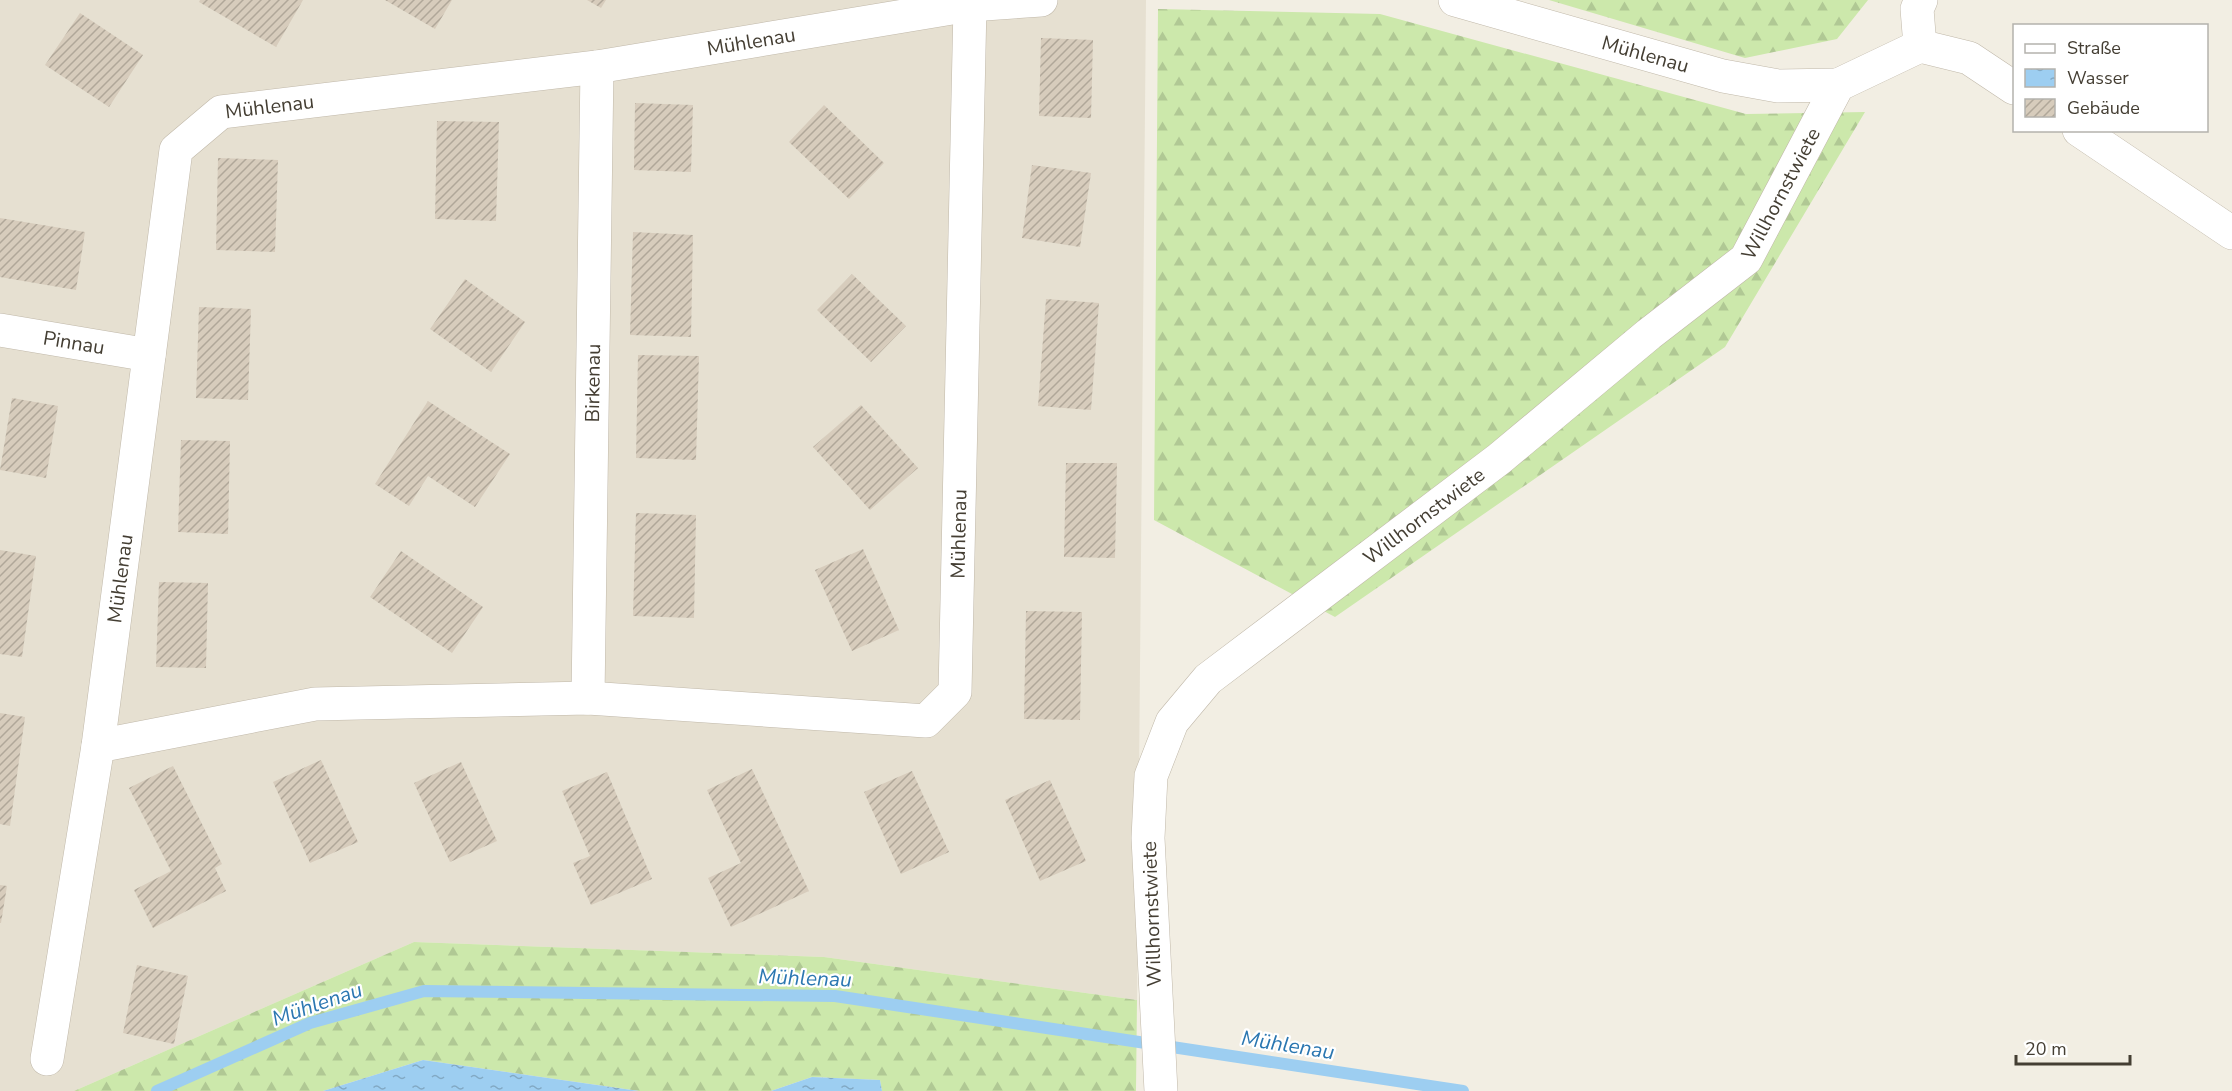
<svg xmlns="http://www.w3.org/2000/svg" width="2232" height="1091" font-family="'Nunito Sans',sans-serif">
<defs>
<pattern id="forest-firs" width="22" height="20" patternUnits="userSpaceOnUse" patternTransform="scale(1.5)"><rect width="22" height="20" fill="#cce8ab"/><path d="M5 1l3.5 6h-7zM16 11l3.5 6h-7z" fill="#b0c894"/></pattern>
<pattern id="water-ripples" width="26" height="14" patternUnits="userSpaceOnUse" patternTransform="scale(1.5)"><rect width="26" height="14" fill="#9dcef1"/><path d="M2 4q2-2 4 0t4 0M15 11q2-2 4 0t4 0" fill="none" stroke="#82a9c4"/></pattern>
<pattern id="building-hatch" width="6" height="6" patternUnits="userSpaceOnUse" patternTransform="scale(1.5)"><rect width="6" height="6" fill="#d7ccbc"/><path d="M-1 1l2-2M0 6l6-6M5 7l2-2" fill="none" stroke="#b0a799"/></pattern>
</defs>
<rect width="100%" height="100%" fill="#f2eee3"/>
<!-- residential -->
<path fill="#e6e0d1" d="M0,0H1146L1137,1000L824,957L414,942L74,1091H0Z"/>
<!-- forest -->
<path fill="url(#forest-firs)" d="M1549,0H1868L1837,39L1745,58Z
M1158,9L1380,14L1746,114L1865,112L1725,347L1335,617L1154,520Z
M414,942L824,957L1137,1000L1136,1091H882L880,1080L812,1077L771,1091H639L423,1060L323,1091H74Z"/>
<!-- water -->
<path fill="url(#water-ripples)" d="M423,1060L639,1091H323Z
M812,1077L880,1080L882,1091H771Z"/>
<g fill="none" stroke-linecap="round" stroke-linejoin="round">
<!-- stream -->
<path stroke="#9dcef1" stroke-width="12" d="M157,1091L310,1023L424,991L835,996L1463,1091"/>
</g>
<!-- building -->
<path fill="url(#building-hatch)" d="M200,0H303L276,47L199,2Z
M385,0H452L435,29Z
M587,0H606L601,8Z
M80,13L143,55L109,107L45,65Z
M1041,38L1093,40L1091,118L1039,116Z
M635,103L693,105L691,172L634,170Z
M824,105L884,163L849,199L789,142Z
M437,121L499,122L496,221L435,219Z
M218,158L278,160L275,252L216,250Z
M1032,165L1091,173L1080,247L1022,238Z
M0,218L85,232L76,290L0,277Z
M633,232L693,235L691,337L630,335Z
M852,274L906,326L871,362L817,310Z
M465,279L525,322L491,372L430,329Z
M1046,299L1099,303L1091,410L1038,406Z
M199,307L251,309L248,400L196,398Z
M638,355L699,356L696,460L636,458Z
M12,398L58,406L46,478L0,470Z
M428,401L510,454L475,507L428,476L409,506L375,484Z
M861,405L918,468L870,510L813,447Z
M181,440L230,441L228,534L178,532Z
M1066,463H1117L1115,558L1064,557Z
M636,513L696,515L694,618L633,616Z
M863,549L899,630L852,651L815,570Z
M0,550L36,556L22,657L0,654Z
M401,551L483,607L452,653L370,597Z
M159,582L208,583L206,668L156,667Z
M1026,611L1082,612L1080,720L1024,719Z
M0,713L25,717L10,826L0,824Z
M321,760L358,842L310,863L273,782Z
M461,762L497,841L450,862L414,783Z
M173,766L222,864L215,868L226,891L153,928L134,890L171,871L129,788Z
M752,769L809,891L731,927L708,878L741,863L707,790Z
M912,771L949,852L901,874L864,792Z
M607,772L652,879L591,905L573,863L590,856L562,791Z
M1050,780L1086,861L1040,881L1005,800Z
M0,885L7,886L1,923H0Z
M137,965L188,976L174,1044L123,1033Z"/>
<g fill="none" stroke-linecap="round" stroke-linejoin="round">
<!-- street casing -->
<g stroke="#c0b8a9" stroke-width="34">
<g id="street">
<path id="s1" d="M1455,0L1723,76L1778,86L1838,85"/>
<path d="M1920,46L1969,58L2014,88"/>
<path d="M1920,46L1917,9L1921,0"/>
<path d="M2079,130L2232,233"/>
<path id="s2" d="M0,330L149,355"/>
<path id="s3" d="M588,698L597,67"/>
<path id="s4" d="M98,746L315,704L588,698L926,721L955,692L970,5"/>
<path id="s5" d="M47,1059L98,746L176,150L221,112L597,67L970,5L1041,0"/>
<path id="s6" d="M1161,1091L1148,838L1151,776L1172,722L1208,679L1499,459L1649,334L1746,259L1838,85L1920,46"/>
</g>
</g>
<!-- street -->
<use href="#street" stroke="#fff" stroke-width="33"/>
</g>
<g text-anchor="middle" dominant-baseline="central" stroke-width="4.5" stroke-linejoin="round" paint-order="stroke">
<!-- street labels -->
<g font-size="20" fill="#443e33" stroke="#fff">
<text stroke="none"><textPath href="#s5" startOffset="1512">Mühlenau</textPath></text>
<text stroke="none"><textPath href="#s1" startOffset="198">Mühlenau</textPath></text>
<text stroke="none"><textPath href="#s5" startOffset="1026">Mühlenau</textPath></text>
<text stroke="none"><textPath href="#s6" startOffset="1186">Willhornstwiete</textPath></text>
<text stroke="none"><textPath href="#s2" startOffset="75">Pinnau</textPath></text>
<text stroke="none"><textPath href="#s3" startOffset="315">Birkenau</textPath></text>
<text stroke="none"><textPath href="#s6" startOffset="700">Willhornstwiete</textPath></text>
<text stroke="none"><textPath href="#s4" startOffset="1032">Mühlenau</textPath></text>
<text stroke="none"><textPath href="#s5" startOffset="486">Mühlenau</textPath></text>
<text transform="translate(1152 914) rotate(-92)">Willhornstwiete</text>
</g>
<!-- water labels -->
<g font-size="21" font-style="italic" fill="#2b77b1" stroke="#fff">
<text transform="translate(805 978) rotate(2)">Mühlenau</text>
<text transform="translate(317 1004) rotate(-19)">Mühlenau</text>
<text transform="translate(1288 1045) rotate(9)">Mühlenau</text>
</g>
</g>
<!-- legend -->
<rect x="2013" y="24" width="195" height="108" fill="#ffffff" stroke="#b4b2ad" stroke-width="1.5"/>
<rect x="2025" y="44" width="30" height="9" fill="#ffffff" stroke="#b4b2ad" stroke-width="1.5"/>
<text x="2067" y="54" font-size="18" fill="#443e33">Straße</text>
<rect x="2025" y="69" width="30" height="18" fill="url(#water-ripples)" stroke="#b4b2ad" stroke-width="1.5"/>
<text x="2067" y="84" font-size="18" fill="#443e33">Wasser</text>
<rect x="2025" y="99" width="30" height="18" fill="url(#building-hatch)" stroke="#b4b2ad" stroke-width="1.5"/>
<text x="2067" y="114" font-size="18" fill="#443e33">Gebäude</text>
<!-- scale -->
<path d="M2016 1055v9h114v-9" fill="none" stroke="#443e33" stroke-width="3"/>
<text x="2025" y="1055" font-size="18" fill="#443e33" stroke="#ffffff" stroke-width="4.5" paint-order="stroke">20 m</text>
</svg>
